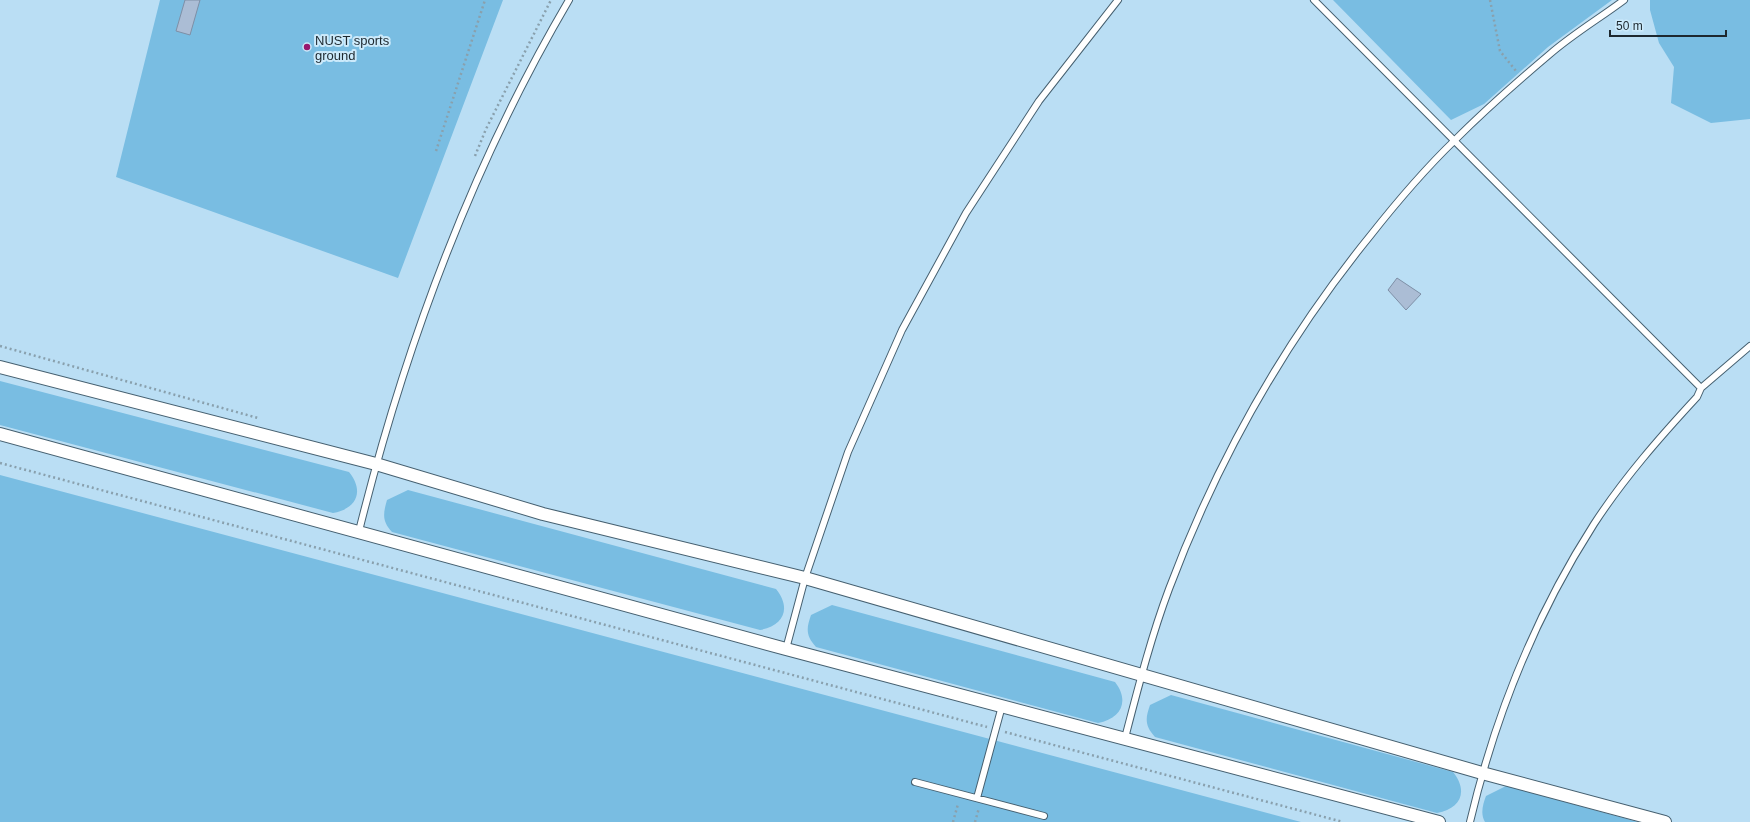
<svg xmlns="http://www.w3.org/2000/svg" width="1750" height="822" font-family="Arial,sans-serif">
<rect width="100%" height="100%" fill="#cceafb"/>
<!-- built -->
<path fill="#badef4" d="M0,0H1750V822H0Z"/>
<!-- green -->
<path fill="#79bde2" d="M160,0H503L398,278L116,177Z
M1333,0H1612L1548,47L1484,104L1451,120Z
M1650,0H1750V119L1711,123L1671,103L1674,67L1659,43L1650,10Z
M0,381L349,472C365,492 356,509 333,513L0,425Z
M0,475L1301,822H0Z
M408,490L776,589C792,609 783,626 760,630L392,532C382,521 383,514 387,500Z
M832,605L1115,682C1130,701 1121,719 1098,723L816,647C806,636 806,629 811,615Z
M1171,695L1453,772C1469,792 1460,809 1437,813L1155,737C1145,726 1145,719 1150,705Z
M1506,786L1518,789L1638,822H1485C1480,814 1483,804 1486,796Z"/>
<!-- building -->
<path fill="#abbdd5" stroke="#7e8fa6" d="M185,0H200L190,35L176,31Z
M1397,278L1421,294L1406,310L1388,290Z"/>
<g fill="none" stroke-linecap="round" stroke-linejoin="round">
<!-- service casing -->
<g stroke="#466070" stroke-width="8">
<path id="service" d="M1314,0L1701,388
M359,531C405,346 472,165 569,0
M786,649L805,578L848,452L902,330L966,213L1039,101L1118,0
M1125,738C1138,688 1151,637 1169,589C1217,461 1284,342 1370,236C1396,203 1424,170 1455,140C1485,110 1518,81 1550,54C1573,34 1600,18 1624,0
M915,782L1044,816
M977,798L1002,706
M1470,822C1495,716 1535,616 1594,524C1624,478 1660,437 1697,397L1701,388L1750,346"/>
</g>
<!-- minor casing -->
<g stroke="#466070" stroke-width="14">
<path id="minor" d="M0,367L376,464L543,514L805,578L1482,773L1665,822
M0,434L786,649L1439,822"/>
</g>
<!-- path -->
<path stroke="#89a0ad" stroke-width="2.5" stroke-dasharray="2 3" stroke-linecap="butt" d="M1490,0L1500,51L1516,71
M436,151L485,0
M475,156L486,129L551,0
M0,346L258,418
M0,463L987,727
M1005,732L1343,822
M953,822L958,804
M975,822L979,808"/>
<!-- service -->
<use href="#service" stroke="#fff" stroke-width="6"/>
<!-- minor -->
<use href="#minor" stroke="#fff" stroke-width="12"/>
</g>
<!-- markers -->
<circle fill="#97186f" stroke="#cceafb" stroke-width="1.5" cx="307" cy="47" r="4"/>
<g text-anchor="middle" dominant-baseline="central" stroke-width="4" stroke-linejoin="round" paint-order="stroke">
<!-- poi labels -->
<g font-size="13" fill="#1d282f" stroke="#cceafb" text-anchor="start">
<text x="315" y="40">NUST sports<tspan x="315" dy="15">ground</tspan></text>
</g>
</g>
<!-- scale -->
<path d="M1610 30v6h116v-6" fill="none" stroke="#1d282f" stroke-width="2"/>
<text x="1616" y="30" font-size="12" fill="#1d282f" stroke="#cceafb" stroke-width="3" paint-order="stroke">50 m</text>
</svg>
